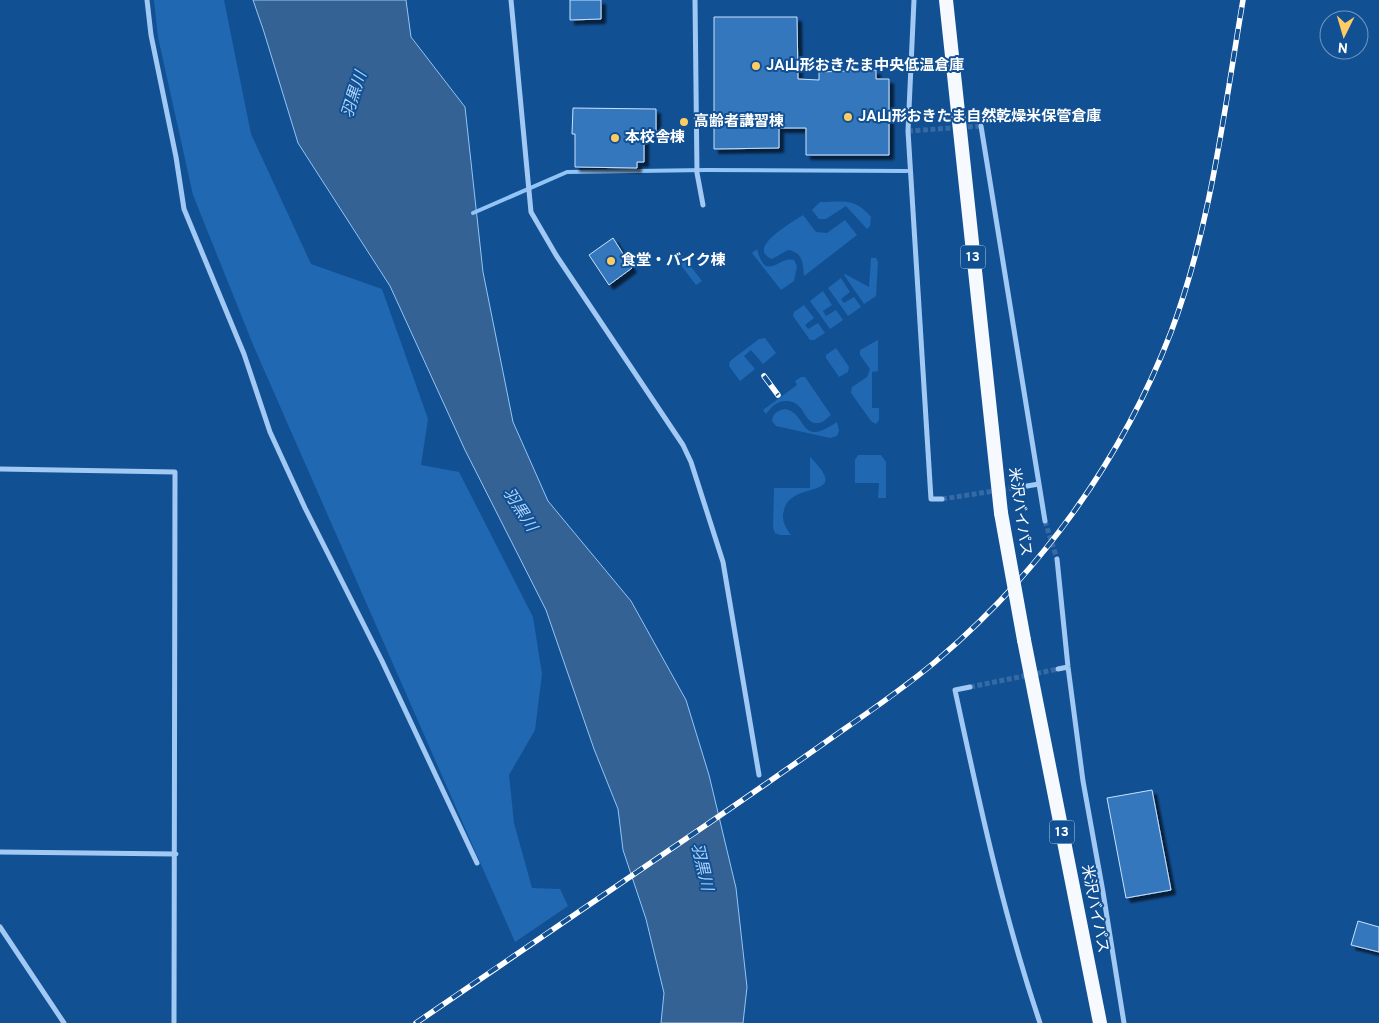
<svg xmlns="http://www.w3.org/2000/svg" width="1379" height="1023" font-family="Overpass,'Noto Sans JP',sans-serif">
<defs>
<filter id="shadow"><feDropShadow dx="4.5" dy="4.5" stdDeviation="1" flood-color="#0009"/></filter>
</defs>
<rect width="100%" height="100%" fill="#125094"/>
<!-- green -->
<path fill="#2168b2" d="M154,0H224L251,134L311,264L382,289L428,419L421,465L459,472L533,617L542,674L535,730L509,775L514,823L532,888L560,889L568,906L515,942L254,347L193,195L158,37Z
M820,202C844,202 854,197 871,217L870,226L867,229L846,206L826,219H819L812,210Z
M803,215L816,232L827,233L845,220L857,235L804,276C803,264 803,252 788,250L772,259C745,248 793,222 803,215Z
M757,249C766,284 779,255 794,260L797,266L794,281L781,290L752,253Z
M682,255L702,281L696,285L677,260Z
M871,258H876L878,262L876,296L864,304L844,275L845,274L869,287Z
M841,278L850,292L841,299L844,303L854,297L861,307L848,316L828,288Z
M823,291L832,305L823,311L826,316L836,310L843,320L830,329L810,301Z
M804,305L814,318L805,325L808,329L818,323L825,333L814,340H810L793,316L794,312Z
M765,338L776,353L763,364L751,350L744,356L755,369L740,381L729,366L730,361L759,339Z
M878,340V371L872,372V408H879V420L876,424L871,421L851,393L852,387L867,377L870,369L860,355V350Z
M836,348L849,367L848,372L839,377L826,358V355Z
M801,377H805L831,415C827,418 823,423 818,423C802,424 806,399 784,401C776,402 771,407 766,414L763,410L797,385L795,381Z
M785,409C808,413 798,449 837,422L839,431L837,436L830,438L776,426L772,421C773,413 777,411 785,409Z
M858,455H881L886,462V498H878L879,483H855V460Z
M810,457C854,501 791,479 784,510C781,520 785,527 791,535H780L775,533L773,528L774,488H810Z"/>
<!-- water -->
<path fill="#356294" stroke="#92c5f6" d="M253,0H406L411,37L465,107L483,272L513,422L548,501L631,601L686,700L709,775L736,888L747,987L743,1023H661L664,993L646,919L623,850L618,809L594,749L546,610L465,450L390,286L298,143L264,32Z"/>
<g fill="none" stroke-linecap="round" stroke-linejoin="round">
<!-- stream -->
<path stroke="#92c5f6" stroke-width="4" d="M473,213L567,172L706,170L907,171"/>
</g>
<!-- building -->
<path fill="#3677bc" stroke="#c8e2fd" filter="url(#shadow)" d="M570,0H601V19L570,20Z
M714,17H797L798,79L819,80V72L876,70V79H889V155H806V128H779V148L714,149Z
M573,108L656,109V135H644V162H637V168L575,167V134H572Z
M613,238L632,268L609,285L589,255Z
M1152,790L1171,890L1126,898L1107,798Z
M1358,921L1379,927V952L1351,945Z"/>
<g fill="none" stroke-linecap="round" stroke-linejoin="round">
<!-- minor-tunnel -->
<path stroke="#366aa4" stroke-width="5" stroke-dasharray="5 2.5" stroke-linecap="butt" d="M908,131L981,126
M942,499L1027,486
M1045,521L1057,559
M970,687L1058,669"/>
<!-- minor -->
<path stroke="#a1c9f3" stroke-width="5" d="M147,0L151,35L176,157L184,209L244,354L270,432L305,508L382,661L477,863
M511,0L531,212L556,255L683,445L691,462L723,562L759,775
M695,0L697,173L703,205
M914,0L908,131L931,499H942
M981,126L1039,484L1027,486
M0,469L175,472L174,1023
M1039,484L1045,521
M1057,559L1068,667L1083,781L1103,892L1124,1023
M1058,669L1068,667
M970,687L955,690C979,802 1003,914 1040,1023
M0,852L176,854
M0,927L64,1023"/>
<!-- trunk -->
<path stroke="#f6faff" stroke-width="14" d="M946,0L1001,513
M1024,640L1100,1023"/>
<!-- rail casing -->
<g stroke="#fff" stroke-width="5.5">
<path id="rail" d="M764,376L778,395
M416,1023C513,956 611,890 709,823C753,793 796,763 840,732C872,710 905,687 935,662C1039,574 1122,460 1171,332C1211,226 1224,111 1243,0"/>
</g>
<!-- rail -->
<use href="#rail" stroke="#125094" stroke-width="4" stroke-dasharray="11" stroke-linecap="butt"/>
<!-- trunk-bridge -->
<path stroke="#f6faff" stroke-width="14" d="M1001,513L1024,640"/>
</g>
<!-- markers -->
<g fill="#ffcc62" stroke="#125094" stroke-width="2">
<circle cx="756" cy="66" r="5"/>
<circle cx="848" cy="117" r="5"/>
<circle cx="684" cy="122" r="5"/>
<circle cx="615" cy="138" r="5"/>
<circle cx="611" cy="261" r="5"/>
</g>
<g text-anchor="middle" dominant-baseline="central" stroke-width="4" stroke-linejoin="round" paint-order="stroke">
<!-- shield labels -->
<g fill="#125094" stroke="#b8cadf" stroke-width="1">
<rect x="960.5" y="245.5" width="25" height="23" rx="4"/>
<rect x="1049.5" y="820.5" width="25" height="23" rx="4"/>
</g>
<g font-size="14" font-weight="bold" fill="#fff">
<text x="973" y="257">13</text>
<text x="1062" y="832">13</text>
</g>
<!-- poi labels -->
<g font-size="15" font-weight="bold" fill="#fff" stroke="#125094" text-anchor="start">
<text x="766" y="66">JA山形おきたま中央低温倉庫</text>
<text x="858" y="117">JA山形おきたま自然乾燥米保管倉庫</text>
<text x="694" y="122">高齢者講習棟</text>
<text x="625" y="138">本校舎棟</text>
<text x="621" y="261">食堂・バイク棟</text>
</g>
<!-- street labels -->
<g font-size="15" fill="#fff" stroke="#125094">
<text transform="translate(1019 512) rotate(82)">米沢バイパス</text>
<text transform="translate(1094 909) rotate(79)">米沢バイパス</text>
</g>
<!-- water labels -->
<g font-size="16" font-style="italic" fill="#add3fa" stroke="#125094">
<text transform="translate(355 95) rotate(-72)">羽黒川</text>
<text transform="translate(519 510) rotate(57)">羽黒川</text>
<text transform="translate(701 867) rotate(77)">羽黒川</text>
</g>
</g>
<!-- north arrow -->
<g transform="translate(1344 35) rotate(185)"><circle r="24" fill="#125094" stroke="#7196bf"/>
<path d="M0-4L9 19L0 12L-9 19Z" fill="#ffcc62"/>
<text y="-8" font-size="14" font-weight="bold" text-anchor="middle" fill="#ffffff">N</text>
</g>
</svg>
